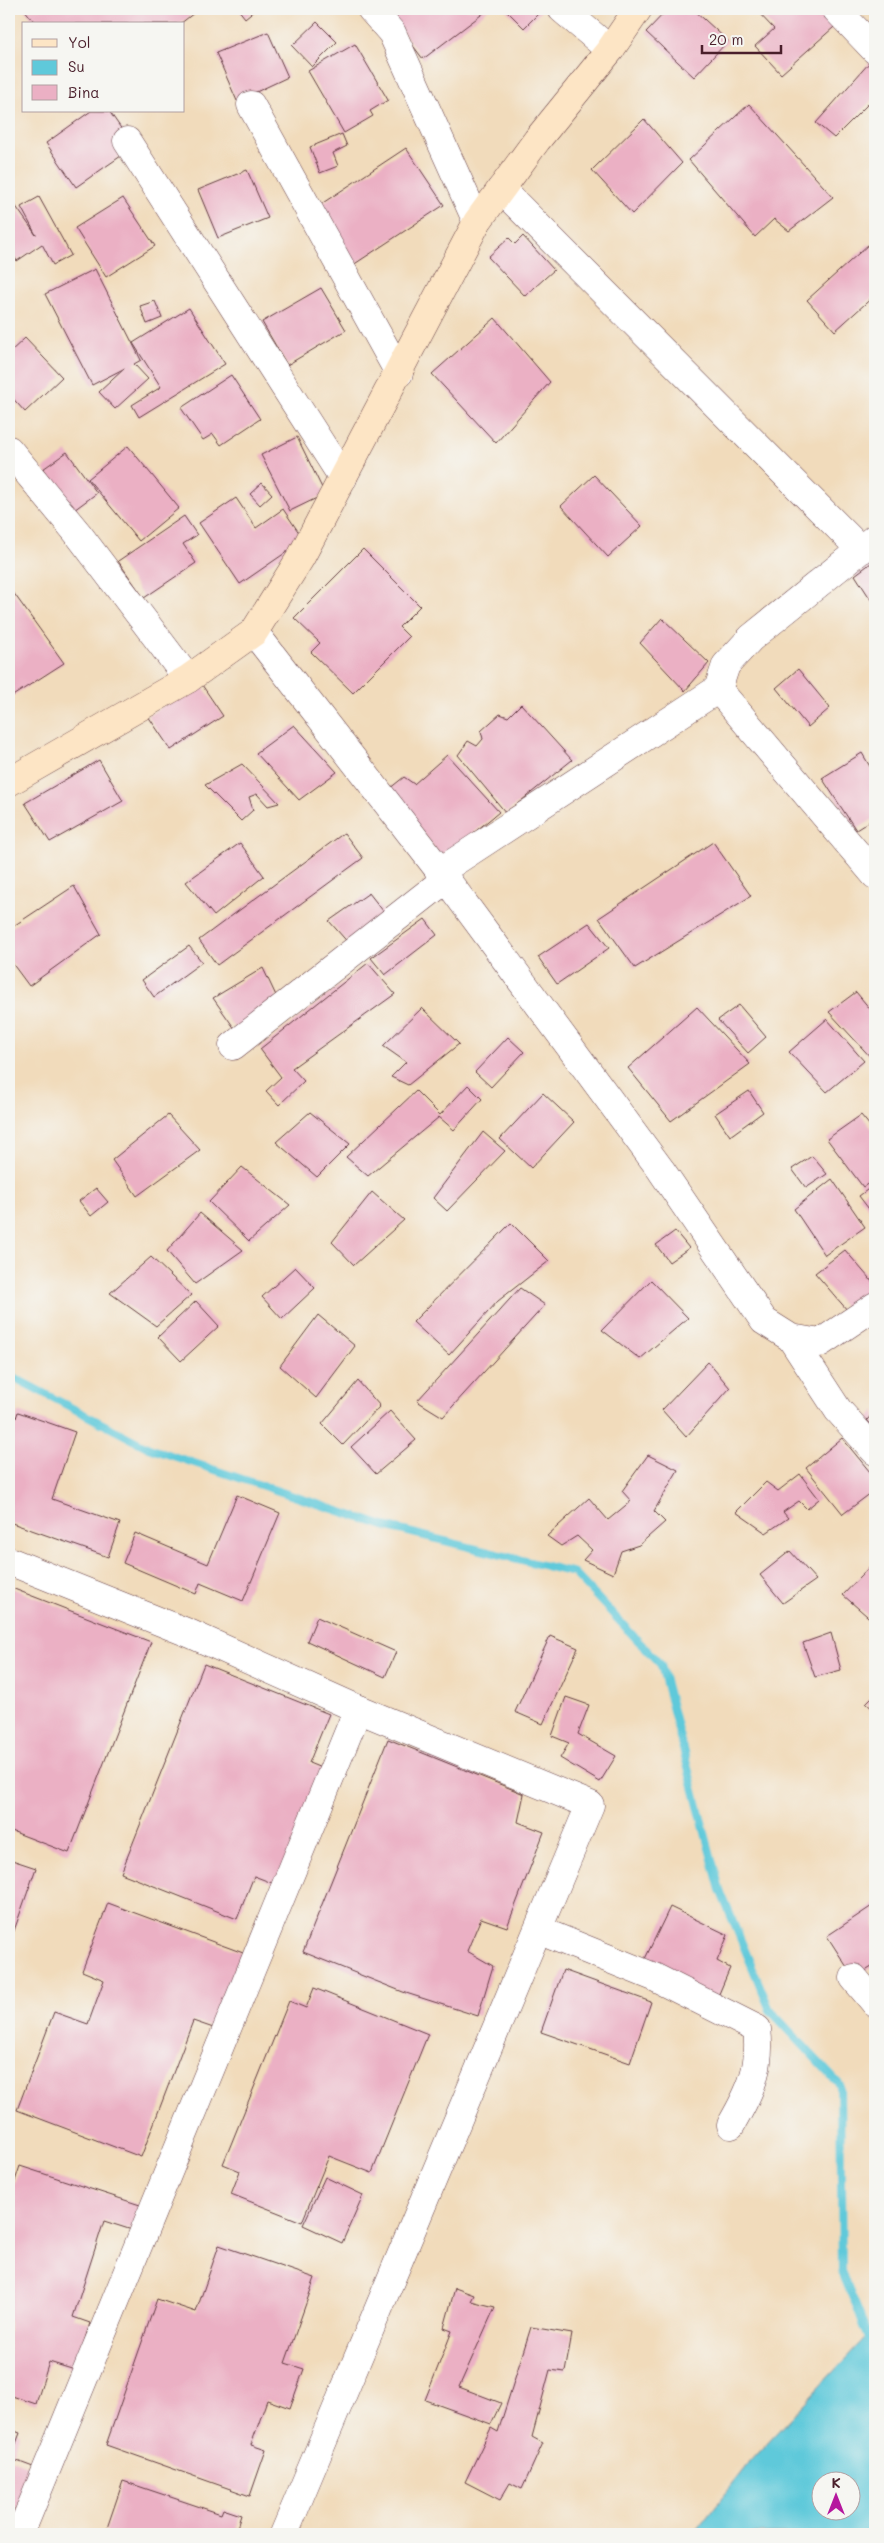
<svg xmlns="http://www.w3.org/2000/svg" width="884" height="2543" font-family="Mali,sans-serif">
<rect width="100%" height="100%" fill="#f6f6f2"/>
<filter id="ink" filterUnits="userSpaceOnUse"><feTurbulence type="fractalNoise" baseFrequency=".02" numOctaves="2"/><feDisplacementMap in="SourceGraphic" scale="10" xChannelSelector="R" yChannelSelector="G"/><feConvolveMatrix kernelMatrix="1 2 1 2 8 2 1 2 1" color-interpolation-filters="sRGB"/></filter>
<filter id="wash" filterUnits="userSpaceOnUse"><feTurbulence type="fractalNoise" baseFrequency=".0096" numOctaves="4" result="noise"/><feDisplacementMap in="SourceGraphic" scale="20" xChannelSelector="R" yChannelSelector="G"/><feGaussianBlur stdDeviation="1.12" result="paint"/><feColorMatrix in="noise" values="0 0 0 0 0 0 0 0 0 0 0 0 0 0 0 0 0 1.4 0 .05"/><feComposite in="paint" operator="in"/></filter>
<g filter="url(#wash)">
<rect width="100%" height="100%" fill="#f1dbbb"/>
<!-- water -->
<path fill="#5fc9da" stroke="#547482" fill-rule="evenodd" d="M875,2327V2534H693L751,2460ZM822,2480H852V2510H822Z"/>
<g fill="none" stroke-linecap="round" stroke-linejoin="round">
<!-- stream -->
<path stroke="#5fc9da" stroke-width="8" d="M9,1375L149,1448L384,1526L574,1573L661,1665L720,1890L770,2010L840,2085L842,2272L875,2352"/>
</g>
<g id="blocks">
<!-- building -->
<path fill="#ebb0c4" d="M24,9H199L180,24H36Z
M238,9H256L245,18Z
M398,9H489L423,59L390,15Z
M505,9H543L524,28Z
M668,9H693L728,41L694,77L646,32Z
M755,9H817L834,27L781,74L755,46L774,29Z
M317,22L337,42L312,67L292,46Z
M268,32L288,77L237,101L216,53Z
M355,44L388,100L370,111L373,116L344,133L308,71Z
M870,62L875,66V97L834,138L816,123Z
M749,104L833,197L789,231L774,219L755,237L689,160Z
M91,111H109L134,147L76,187L46,143Z
M644,119L682,163L632,214L592,170Z
M342,134L347,146L333,153L338,166L320,173L310,147Z
M406,148L444,205L347,269L309,212Z
M247,170L268,218L218,238L198,190Z
M39,197L71,255L53,265L42,244L17,261L9,249V199L10,198L36,235L21,207Z
M123,198L155,246L106,277L75,228Z
M523,236L554,270L525,296L488,257L509,238L515,244Z
M869,244L875,251V295L835,331L807,300Z
M95,269L141,360L134,364L148,379L115,409L99,392L125,368L92,385L45,294Z
M321,288L346,330L287,365L262,322Z
M155,301L162,318L147,324L140,306Z
M189,308L225,364L139,417L132,405L161,387L133,343Z
M495,318L550,382L496,443L432,374Z
M25,338L62,377L25,412L9,394V353Z
M231,375L260,419L221,445L213,434L203,440L181,408Z
M297,437L325,494L290,511L261,455Z
M128,446L179,508L139,541L88,479Z
M67,452L97,493L74,510L43,469Z
M594,475L642,526L608,557L561,506Z
M262,483L272,494L260,505L250,494Z
M236,498L256,528L283,509L304,540L240,584L199,523Z
M184,516L197,535L183,544L196,563L144,598L118,561Z
M363,549L420,606L399,627L409,637L353,693L311,652L320,643L294,618Z
M875,560V606L855,575Z
M10,588L64,663L11,697L9,693Z
M662,618L709,663L685,691L640,643Z
M798,669L830,708L808,727L776,688Z
M200,682L223,716L171,750L148,716Z
M521,704L572,760L506,813L458,755L468,741L477,746L483,739L481,731L500,714L508,717Z
M294,725L337,772L299,800L256,753Z
M862,753L875,775V818L856,830L822,778Z
M447,755L499,812L455,848L440,855L389,789L404,777L414,784Z
M99,760L123,801L50,842L25,803Z
M242,764L279,803L268,806L257,794L249,797L253,810L241,821L205,785Z
M344,833L363,858L217,965L199,940Z
M713,842L751,896L635,968L599,918Z
M240,843L264,876L214,916L186,882Z
M74,886L101,934L29,986L9,959V929Z
M369,893L387,916L351,946L329,921Z
M425,919L437,935L385,975L371,958Z
M589,923L609,948L557,984L538,957Z
M189,946L202,962L154,997L142,980Z
M368,963L395,994L292,1068L304,1081L279,1105L266,1091L281,1077L260,1049Z
M263,968L279,1002L235,1029L213,998Z
M856,992L875,1015V1062L829,1012Z
M739,1005L766,1037L748,1053L718,1020Z
M697,1007L750,1064L671,1121L628,1068Z
M422,1008L459,1044L408,1085L391,1077L406,1062L383,1046Z
M827,1019L864,1061L827,1092L789,1052Z
M508,1037L524,1052L491,1087L475,1072Z
M468,1085L482,1099L454,1130L439,1117L368,1176L346,1157L416,1091L440,1115Z
M749,1091L763,1112L730,1136L715,1114Z
M543,1093L574,1122L531,1168L500,1139Z
M310,1112L350,1144L317,1177L276,1142Z
M168,1115L200,1150L137,1196L112,1160Z
M861,1115L875,1132V1179L863,1187L827,1139Z
M483,1132L505,1151L447,1211L433,1198Z
M812,1156L827,1174L806,1188L792,1169Z
M242,1167L290,1205L249,1241L209,1202Z
M832,1179L865,1227L825,1255L794,1209Z
M875,1184V1217L859,1196Z
M96,1188L108,1202L91,1216L79,1201Z
M372,1192L404,1220L354,1265L332,1242Z
M200,1213L243,1250L195,1284L167,1251Z
M511,1223L549,1261L498,1301L449,1355L413,1322Z
M675,1231L689,1248L669,1262L656,1245Z
M845,1250L875,1285V1291L848,1311L815,1273Z
M151,1257L191,1295L156,1326L110,1293Z
M295,1267L315,1288L282,1319L262,1297Z
M651,1280L688,1318L640,1359L602,1330Z
M520,1288L545,1305L443,1417L417,1401Z
M196,1301L219,1326L181,1361L158,1337Z
M318,1315L355,1346L316,1398L280,1366Z
M708,1362L730,1388L686,1437L662,1410Z
M358,1381L380,1406L343,1445L322,1424Z
M390,1411L416,1440L376,1474L351,1447Z
M875,1411V1429L867,1420Z
M18,1412L75,1432L52,1499L120,1523L108,1557L9,1522V1439Z
M842,1438L875,1478V1490L843,1514L806,1468Z
M648,1455L678,1470L654,1511L665,1522L639,1545L621,1551L613,1574L583,1560L592,1550L577,1536L561,1546L547,1536L589,1498L608,1520L631,1501L622,1491Z
M800,1474L819,1499L807,1509L799,1501L783,1512L788,1518L766,1533L736,1512L766,1482L778,1491Z
M237,1495L280,1513L243,1601L200,1583L196,1594L123,1563L135,1533L208,1564Z
M790,1551L816,1580L783,1603L760,1575Z
M875,1561V1623L843,1595Z
M9,1587L151,1642L69,1853L9,1830Z
M317,1617L396,1652L385,1677L307,1641Z
M831,1633L841,1670L815,1677L803,1643Z
M550,1636L578,1648L543,1724L515,1712Z
M204,1664L329,1714L309,1763L326,1770L280,1886L254,1876L237,1919L121,1873Z
M875,1694V1711L866,1703Z
M566,1697L589,1705L578,1734L616,1756L600,1782L560,1758L569,1743L552,1736Z
M388,1739L524,1794L518,1822L544,1832L507,1927L481,1918L467,1951L493,1966L478,2016L403,1992L303,1952Z
M9,1859L36,1868L9,1945Z
M108,1903L254,1957L225,2032L193,2021L141,2157L17,2110L54,2012L88,2024L104,1980L82,1971Z
M875,1904V1965L854,1978L827,1936Z
M670,1907L728,1935L717,1961L730,1968L716,2001L643,1963Z
M563,1970L651,2002L630,2063L541,2032Z
M314,1988L428,2034L372,2173L329,2156L302,2222L231,2194L240,2171L223,2164L289,2001L306,2008Z
M20,2166L140,2205L132,2230L104,2221L73,2317L90,2323L75,2370L49,2362L36,2404L9,2395V2183L14,2184Z
M325,2177L363,2195L342,2243L303,2225Z
M219,2245L315,2278L285,2363L304,2369L290,2408L267,2400L251,2445L266,2450L250,2496L106,2445L157,2299L196,2312Z
M455,2288L474,2295L471,2301L495,2307L459,2387L501,2403L491,2424L425,2400L452,2331L444,2328Z
M531,2327L572,2334L565,2372L550,2370L532,2437L543,2443L522,2489L510,2483L500,2500L465,2482L491,2428L498,2432Z
M9,2429L20,2433L12,2454L9,2453Z
M9,2458L33,2467L9,2530Z
M123,2481L221,2514L223,2509L241,2515L235,2534H105Z"/>
</g>
</g>
<g filter="url(#ink)">
<use href="#blocks" fill-opacity="0" stroke="#633b41" stroke-width="1"/>
<g fill="none" stroke-linecap="round" stroke-linejoin="round">
<!-- street casing -->
<g stroke="#633b41" stroke-width="29">
<path id="street" d="M371,9L392,33L477,222
M562,9L610,50
M836,9L875,50
M251,105L399,373
M127,141L343,478
M501,189L861,550
M9,450L79,535L188,679
M254,632L446,879L661,1170L764,1321L791,1338L820,1343L875,1306
M718,689L875,875
M439,872L718,689L726,665L751,638L875,538
M233,1046L446,879
M791,1338L838,1410L875,1451
M9,1561L191,1634L358,1709L590,1805L284,2534
M538,1930L654,1977L757,2029C762,2068 750,2092 731,2125
M854,1978L875,2003
M20,2534L358,1709"/>
</g>
<!-- secondary casing -->
<g stroke="#633b41" stroke-width="29">
<path id="secondary" d="M9,782L188,679L254,632L301,557L477,222L537,140L610,50L638,9"/>
</g>
<!-- street -->
<use href="#street" stroke="#fff" stroke-width="28"/>
<!-- secondary -->
<use href="#secondary" stroke="#fde5c5" stroke-width="28"/>
</g>
</g>
<!-- margin -->
<rect width="884" height="2543" fill="none" stroke="#f6f6f2" stroke-width="30"/>
<!-- legend -->
<rect x="22" y="22" width="162" height="90" fill="#f6f6f2" stroke="#b1a0a2"/>
<rect x="32" y="39" width="25" height="8" fill="#fde5c5" stroke="#b1a0a2"/>
<text x="68" y="48" font-size="15" fill="#4a1f2b">Yol</text>
<rect x="32" y="60" width="25" height="15" fill="#5fc9da" stroke="#b1a0a2"/>
<text x="68" y="72" font-size="15" fill="#4a1f2b">Su</text>
<rect x="32" y="85" width="25" height="15" fill="#ebb0c4" stroke="#b1a0a2"/>
<text x="68" y="98" font-size="15" fill="#4a1f2b">Bina</text>
<!-- north arrow -->
<g transform="translate(836 2496)"><circle r="24" fill="#f6f6f2" stroke="#b1a0a2"/>
<path d="M0-4L9 19L0 12L-9 19Z" fill="#b5179e"/>
<text y="-8" font-size="14" font-weight="bold" text-anchor="middle" fill="#4a1f2b">K</text>
</g>
<!-- scale -->
<path d="M702 45v8h79v-8" fill="none" stroke="#4a1f2b" stroke-width="2.5"/>
<text x="709" y="45" font-size="15" fill="#4a1f2b" stroke="#f6f6f2" stroke-width="4" paint-order="stroke">20 m</text>
</svg>
